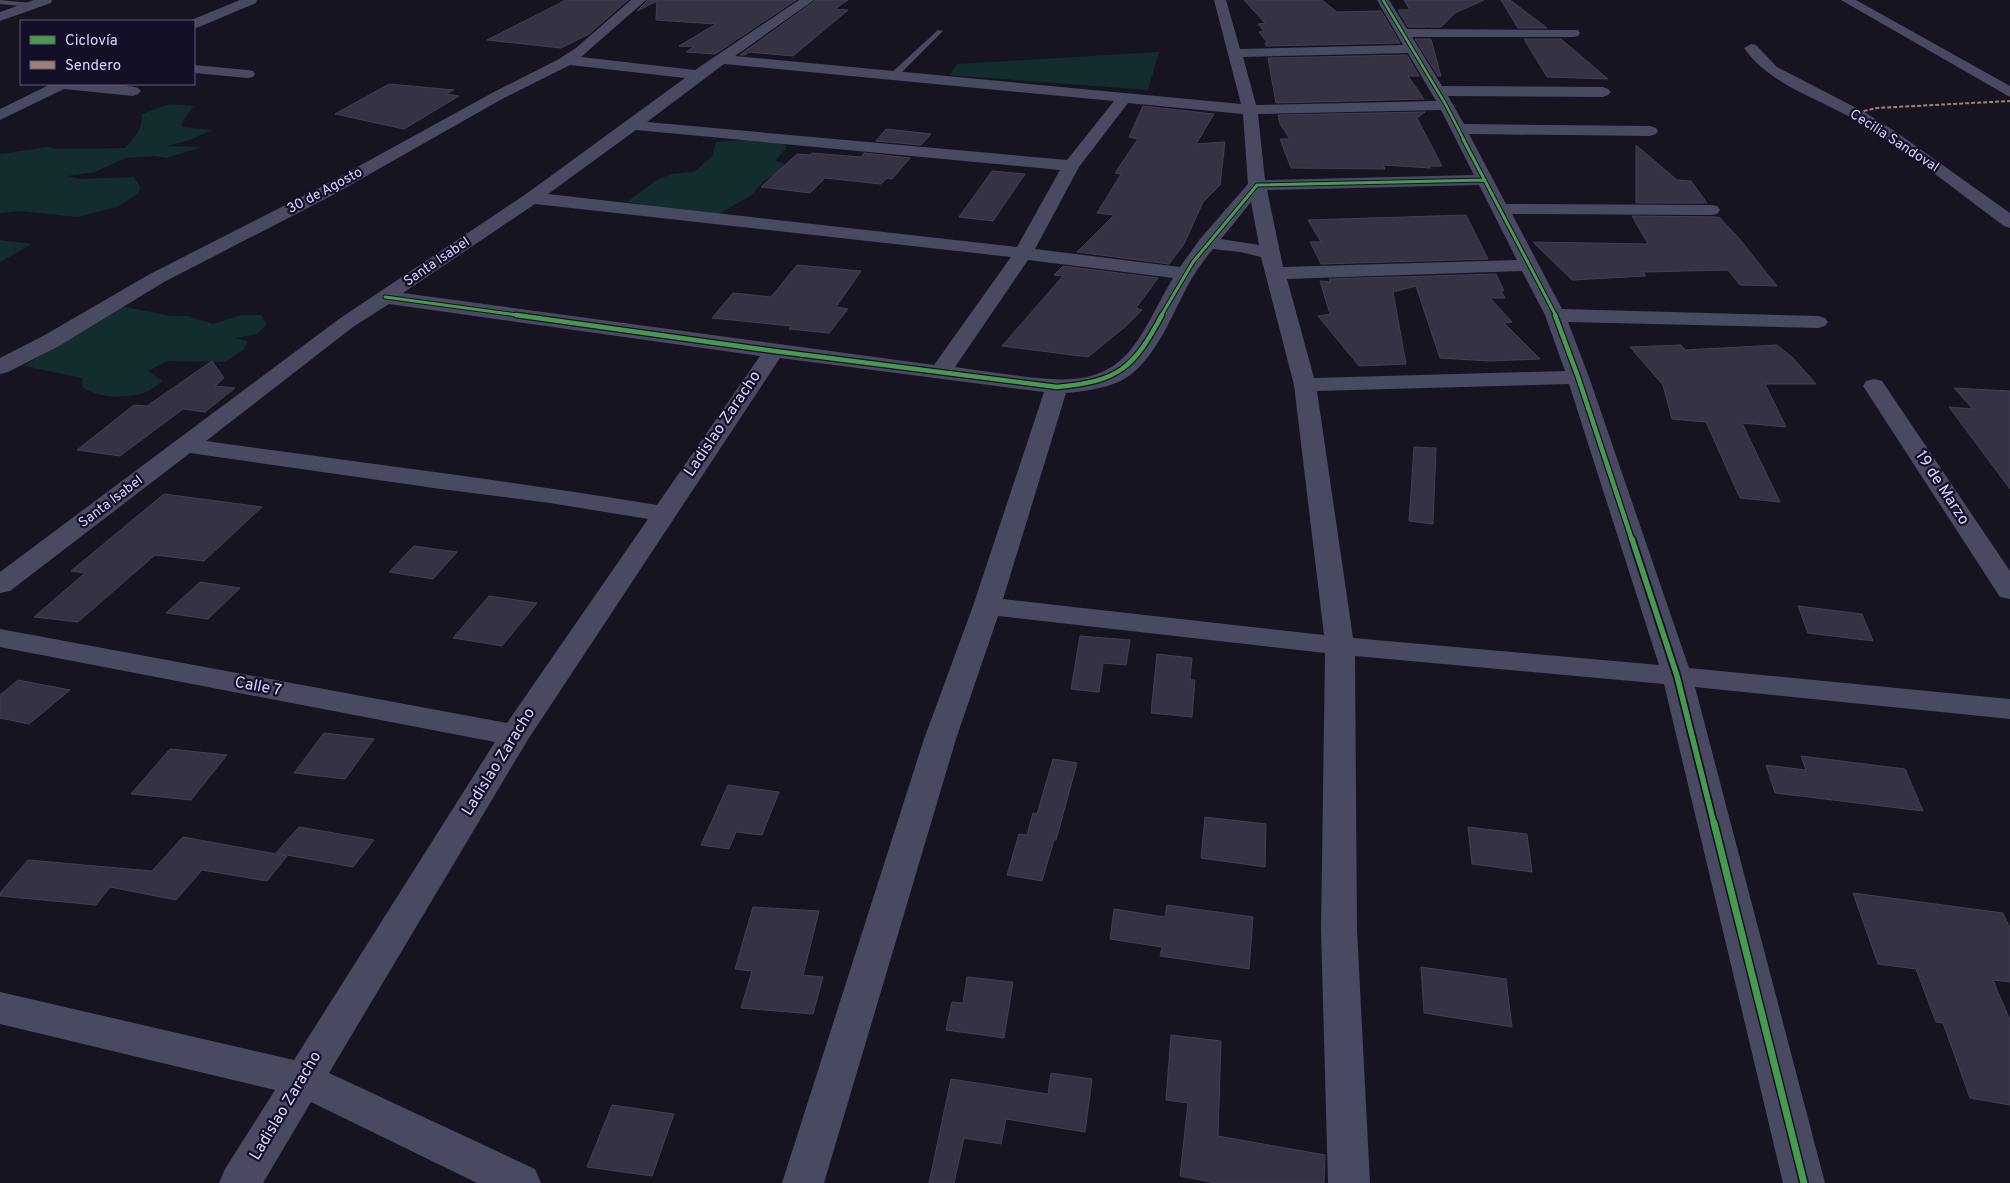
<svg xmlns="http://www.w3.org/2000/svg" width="2010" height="1183" font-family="Overpass,sans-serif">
<rect width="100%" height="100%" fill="#161421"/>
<!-- green -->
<path fill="#132c2d" d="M1159,52L1148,90L950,75L957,64Z
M170,104L194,106L183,120L182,127L212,130L190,140L166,146L202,147L166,158L155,156L126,158L95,172L68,176L79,179L134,177L140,187L138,194L117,207L77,217L21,211L0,213V154L48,147L58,149L125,148C135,137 142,130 142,114Z
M755,139L782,143L787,147L775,161L783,163L785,168L764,181L752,195L715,216L627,202L655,181L671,174L694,172L712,156L716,142Z
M0,240L32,244L0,262Z
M120,306L171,316H188L213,324L241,315H261L267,324L257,334L236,338L248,341L243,350L225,362L167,361L148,371L163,381C157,385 150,391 144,393C125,398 99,399 83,387L82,378L24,366Z"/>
<!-- building -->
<path fill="#343243" stroke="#433f54" d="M566,0H628L589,34L561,48L487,40Z
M648,0H796L715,54L686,52L694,47L679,46L716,24L656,20L657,1L637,11Z
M816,0H848L835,9L848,10L793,56L748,52L745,55H740Z
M1244,0H1322L1337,12L1381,11L1400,43L1266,46L1265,43H1268L1259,32L1264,31L1258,24L1265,23Z
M1404,0H1484L1455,13L1441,27H1429L1427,25V27H1408L1398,10H1410Z
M1501,0H1510L1547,28H1518Z
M1415,39H1431L1441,76H1438Z
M1524,39H1561L1608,79L1547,77Z
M1407,55L1419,76H1408L1424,99L1276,103L1268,58Z
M389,84L454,90L446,94L459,96L404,129L335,114Z
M1143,106L1214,114L1196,144L1225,142L1220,185L1203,202L1184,244L1169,264L1077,252L1114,215L1097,213L1121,174L1115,173L1138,139L1129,137Z
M1425,112L1417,118L1442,166H1428L1431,168L1383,165L1385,169L1291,168L1280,139H1290L1280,124L1278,115Z
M886,129L931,134L921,145L876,141Z
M1636,145L1677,180L1691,181L1707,203H1636Z
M812,153L861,157L864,153L910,158L892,179L887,178L881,184L825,178L810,193L761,187L797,154L810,155Z
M992,171L1025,174L993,221L959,217Z
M1466,215L1488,259L1321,264L1310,242H1321L1308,220Z
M1632,216L1719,217L1738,237L1777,286L1740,285L1728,270L1643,272L1646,276L1572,280L1533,242L1648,244Z
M797,265L861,271L836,307L848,309L829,333L789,329L791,326L712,318L733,293L771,297Z
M1063,266L1158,278L1136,308L1142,310L1126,326L1088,357L1002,346L1063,276L1054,275Z
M1496,274L1504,291H1501L1505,298H1490L1512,322L1504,323L1540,359L1490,361L1440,358L1416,286L1393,292L1406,364L1359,366L1318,316L1330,314L1320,281L1330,282L1329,279Z
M1681,345L1685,350L1777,345L1793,358L1816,384H1765L1786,427L1742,423L1780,502L1740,498L1706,422L1672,419L1663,385L1630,347Z
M212,361L224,378L215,386L235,388L205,412L183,409L120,456L77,450L134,405L147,406Z
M1954,388L2010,391V489L1949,407L1973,409Z
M1414,447L1436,448L1433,524L1409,521Z
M164,494L262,507L204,561L155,555L78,622L34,617L85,573L71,571Z
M414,546L457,552L433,579L389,572Z
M200,582L240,588L208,619L166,613Z
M489,596L537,603L502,646L453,638Z
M1798,606L1862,614L1873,641L1808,633Z
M1080,636L1130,640L1126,665L1103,663L1099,692L1071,689Z
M1157,654L1192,658L1190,680H1195L1192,717L1151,713Z
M18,680L70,690L29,724L0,718V695Z
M324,733L374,739L345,779L294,773Z
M170,749L227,755L191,800L131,794Z
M1801,756L1905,769L1923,811L1775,793L1766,765L1806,770Z
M1053,759L1077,763L1056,840H1054L1042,881L1007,875L1019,834L1027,835L1033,813L1037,814Z
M728,785L779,792L762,835L736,832L729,849L701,845Z
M1205,817L1266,824L1265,867L1201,858Z
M299,827L374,840L353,867L276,853Z
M1468,827L1527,834L1532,872L1472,864Z
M183,837L287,856L267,881L202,870L176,900L110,887L96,905L0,896V893L28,860L152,871Z
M1853,893L2003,913L2010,928V982L1993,980L2010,1020V1105L1970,1098L1943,1023L1936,1022L1916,969L1878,964Z
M1167,905L1253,917L1249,969L1160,956L1162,947L1110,939L1114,909L1165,917Z
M753,907L819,911L803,975L823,977L813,1014L741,1008L752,971L735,969Z
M1421,967L1506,979L1512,1027L1424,1013Z
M967,977L1013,982L1004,1038L946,1030L952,1002L963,1003Z
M1171,1035L1221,1041L1218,1136L1325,1155L1324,1183H1216L1180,1176L1188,1103L1166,1100Z
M1051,1073L1092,1079L1085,1132L1006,1119L1001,1144L964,1138L954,1183H929L951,1079L1048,1094Z
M612,1105L674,1114L652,1176L587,1167Z"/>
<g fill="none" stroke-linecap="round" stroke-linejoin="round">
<!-- lane -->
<path fill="#4a4962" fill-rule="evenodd" d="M0,0L31,3L34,5L31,7L0,4Z
M938,30L943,31L896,78H890V74Z"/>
<!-- street -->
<path fill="#4a4962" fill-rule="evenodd" d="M34,0H52L51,3L0,21V12Z
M240,0H257L256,3L199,27L194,28V21H189Z
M631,0H646L581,57L695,70L799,0H814L735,56L1241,104L1214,0H1226L1240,49L1403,45L1377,0H1389L1407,29L1578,30L1580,33L1578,36L1573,37H1412L1442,86L1603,87L1608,89L1611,92L1608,95L1603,97L1448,96L1464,124L1650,126L1656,128L1658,131L1656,134L1650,136L1469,134L1506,204L1711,205L1717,206L1720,210L1717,214L1711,215L1512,214L1562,309L1818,316L1825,318L1828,322L1825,326L1818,328L1568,322L1589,377L1689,668L2010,699V719L1695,687L1825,1183H1783L1664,684L1355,656L1357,930L1370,1183H1328L1321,930L1325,653L998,616L956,739L824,1183H782L924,739L973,606L1044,392L780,358L527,741L329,1073L535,1169L541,1183H477L311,1102L263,1183H219L225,1169L275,1090L0,1024V992L294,1060L495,742L0,647V629L507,723L648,519L550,503L441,489L190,453L10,591L0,593V572L339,319L526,194L685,78L570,65L502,99L331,196L164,282L59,346L8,372L0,374V358L43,336L150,274L319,188L492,93L559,59L576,48ZM1408,53L1436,101L1256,105L1243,57ZM724,64L1114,101L1067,160L647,122ZM1128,103L1243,114L1248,184L1200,239L1180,267L1035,249L1079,167ZM1441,110L1474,175L1265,180L1258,114ZM636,130L1060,170L1017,247L548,194ZM1479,185L1517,260L1283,267L1267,190ZM1251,202L1259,245L1221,239ZM535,204L1011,257L934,365L403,293ZM1213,249L1240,252L1261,257L1294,385L1324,635L1003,599L1066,393C1086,391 1112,388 1129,376C1157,355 1171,317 1187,287C1194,274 1203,261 1213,249ZM1028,260L1173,278C1159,301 1148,327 1132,348C1102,386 1062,381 1019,376C998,373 976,370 955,367ZM1522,271L1545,315L1565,371L1314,378L1287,279ZM389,304L760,356L657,505C507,480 356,462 206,441L353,327ZM1569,384L1659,665L1353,638L1317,391Z
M1841,0H1856L2010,86V97Z
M1751,44L1756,45L1777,67L1866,113L1899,134L2010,213V228L2004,226C1955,190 1907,150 1855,120C1818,98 1770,85 1744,48Z
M194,65L248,70L253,71L255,74L253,77L248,78L194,73Z
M51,84C79,84 110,81 138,88L141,91L138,94L133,96L64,89L0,120V109Z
M1874,379L1882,381L2010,571V599L2000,597L1863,386L1866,381Z"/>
<!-- quiet -->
<path stroke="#9e8076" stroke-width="2" stroke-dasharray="4 2" stroke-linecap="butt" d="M1860,116L1864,111L1877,108L2010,101"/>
<!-- cycleway-far4 casing -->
<g stroke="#130f26" stroke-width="4.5">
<path id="cycleway-far4" d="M1383,0L1446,105L1464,140"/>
</g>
<!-- cycleway-far3 casing -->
<g stroke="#130f26" stroke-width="5">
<path id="cycleway-far3" d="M1463,139L1556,316
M385,297L525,316
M1161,316L1193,262L1257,185L1485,180"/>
</g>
<!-- cycleway-far2 casing -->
<g stroke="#130f26" stroke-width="7">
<path id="cycleway-far2" d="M516,315L774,351L1057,387C1119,381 1133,369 1162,315
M1555,315L1578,377L1632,540"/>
</g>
<!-- cycleway-far1 casing -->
<g stroke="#130f26" stroke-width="9">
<path id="cycleway-far1" d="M1632,539L1677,676L1714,824"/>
</g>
<!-- cycleway casing -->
<g stroke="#130f26" stroke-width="10">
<path id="cycleway" d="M1714,823L1804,1183"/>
</g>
<!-- cycleway-far4 -->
<use href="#cycleway-far4" stroke="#469c4c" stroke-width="2.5"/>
<!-- cycleway-far3 -->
<use href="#cycleway-far3" stroke="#469c4c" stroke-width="3"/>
<!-- cycleway-far2 -->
<use href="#cycleway-far2" stroke="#469c4c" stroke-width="4.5"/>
<!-- cycleway-far1 -->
<use href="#cycleway-far1" stroke="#469c4c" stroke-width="5.5"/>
<!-- cycleway -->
<use href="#cycleway" stroke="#469c4c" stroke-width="7"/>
</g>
<g text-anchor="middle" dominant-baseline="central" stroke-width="4.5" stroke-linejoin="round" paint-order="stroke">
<!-- far-street labels -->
<g font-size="14" fill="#d9d4ff" stroke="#130f26">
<text transform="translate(1894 141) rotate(33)">Cecilia Sandoval</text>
<text transform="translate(325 191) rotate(-28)">30 de Agosto</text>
<text transform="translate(437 262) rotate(-34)">Santa Isabel</text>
<text transform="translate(111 502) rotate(-37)">Santa Isabel</text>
</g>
<!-- street labels -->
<g font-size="16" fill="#d9d4ff" stroke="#130f26">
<text transform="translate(723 424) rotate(-56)">Ladislao Zaracho</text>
<text transform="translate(1942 488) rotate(57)">19 de Marzo</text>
<text transform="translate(258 687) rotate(11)">Calle 7</text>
<text transform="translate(499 762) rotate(-58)">Ladislao Zaracho</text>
<text transform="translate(286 1106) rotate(-59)">Ladislao Zaracho</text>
</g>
</g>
<!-- legend -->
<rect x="20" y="20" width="175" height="65" fill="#130f26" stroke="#625e7d"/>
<rect x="30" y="36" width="25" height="8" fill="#469c4c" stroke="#625e7d"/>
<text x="65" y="45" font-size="15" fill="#d9d4ff">Ciclovía</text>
<rect x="30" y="61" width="25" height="8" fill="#9e8076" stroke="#625e7d"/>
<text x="65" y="70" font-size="15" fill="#d9d4ff">Sendero</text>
</svg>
